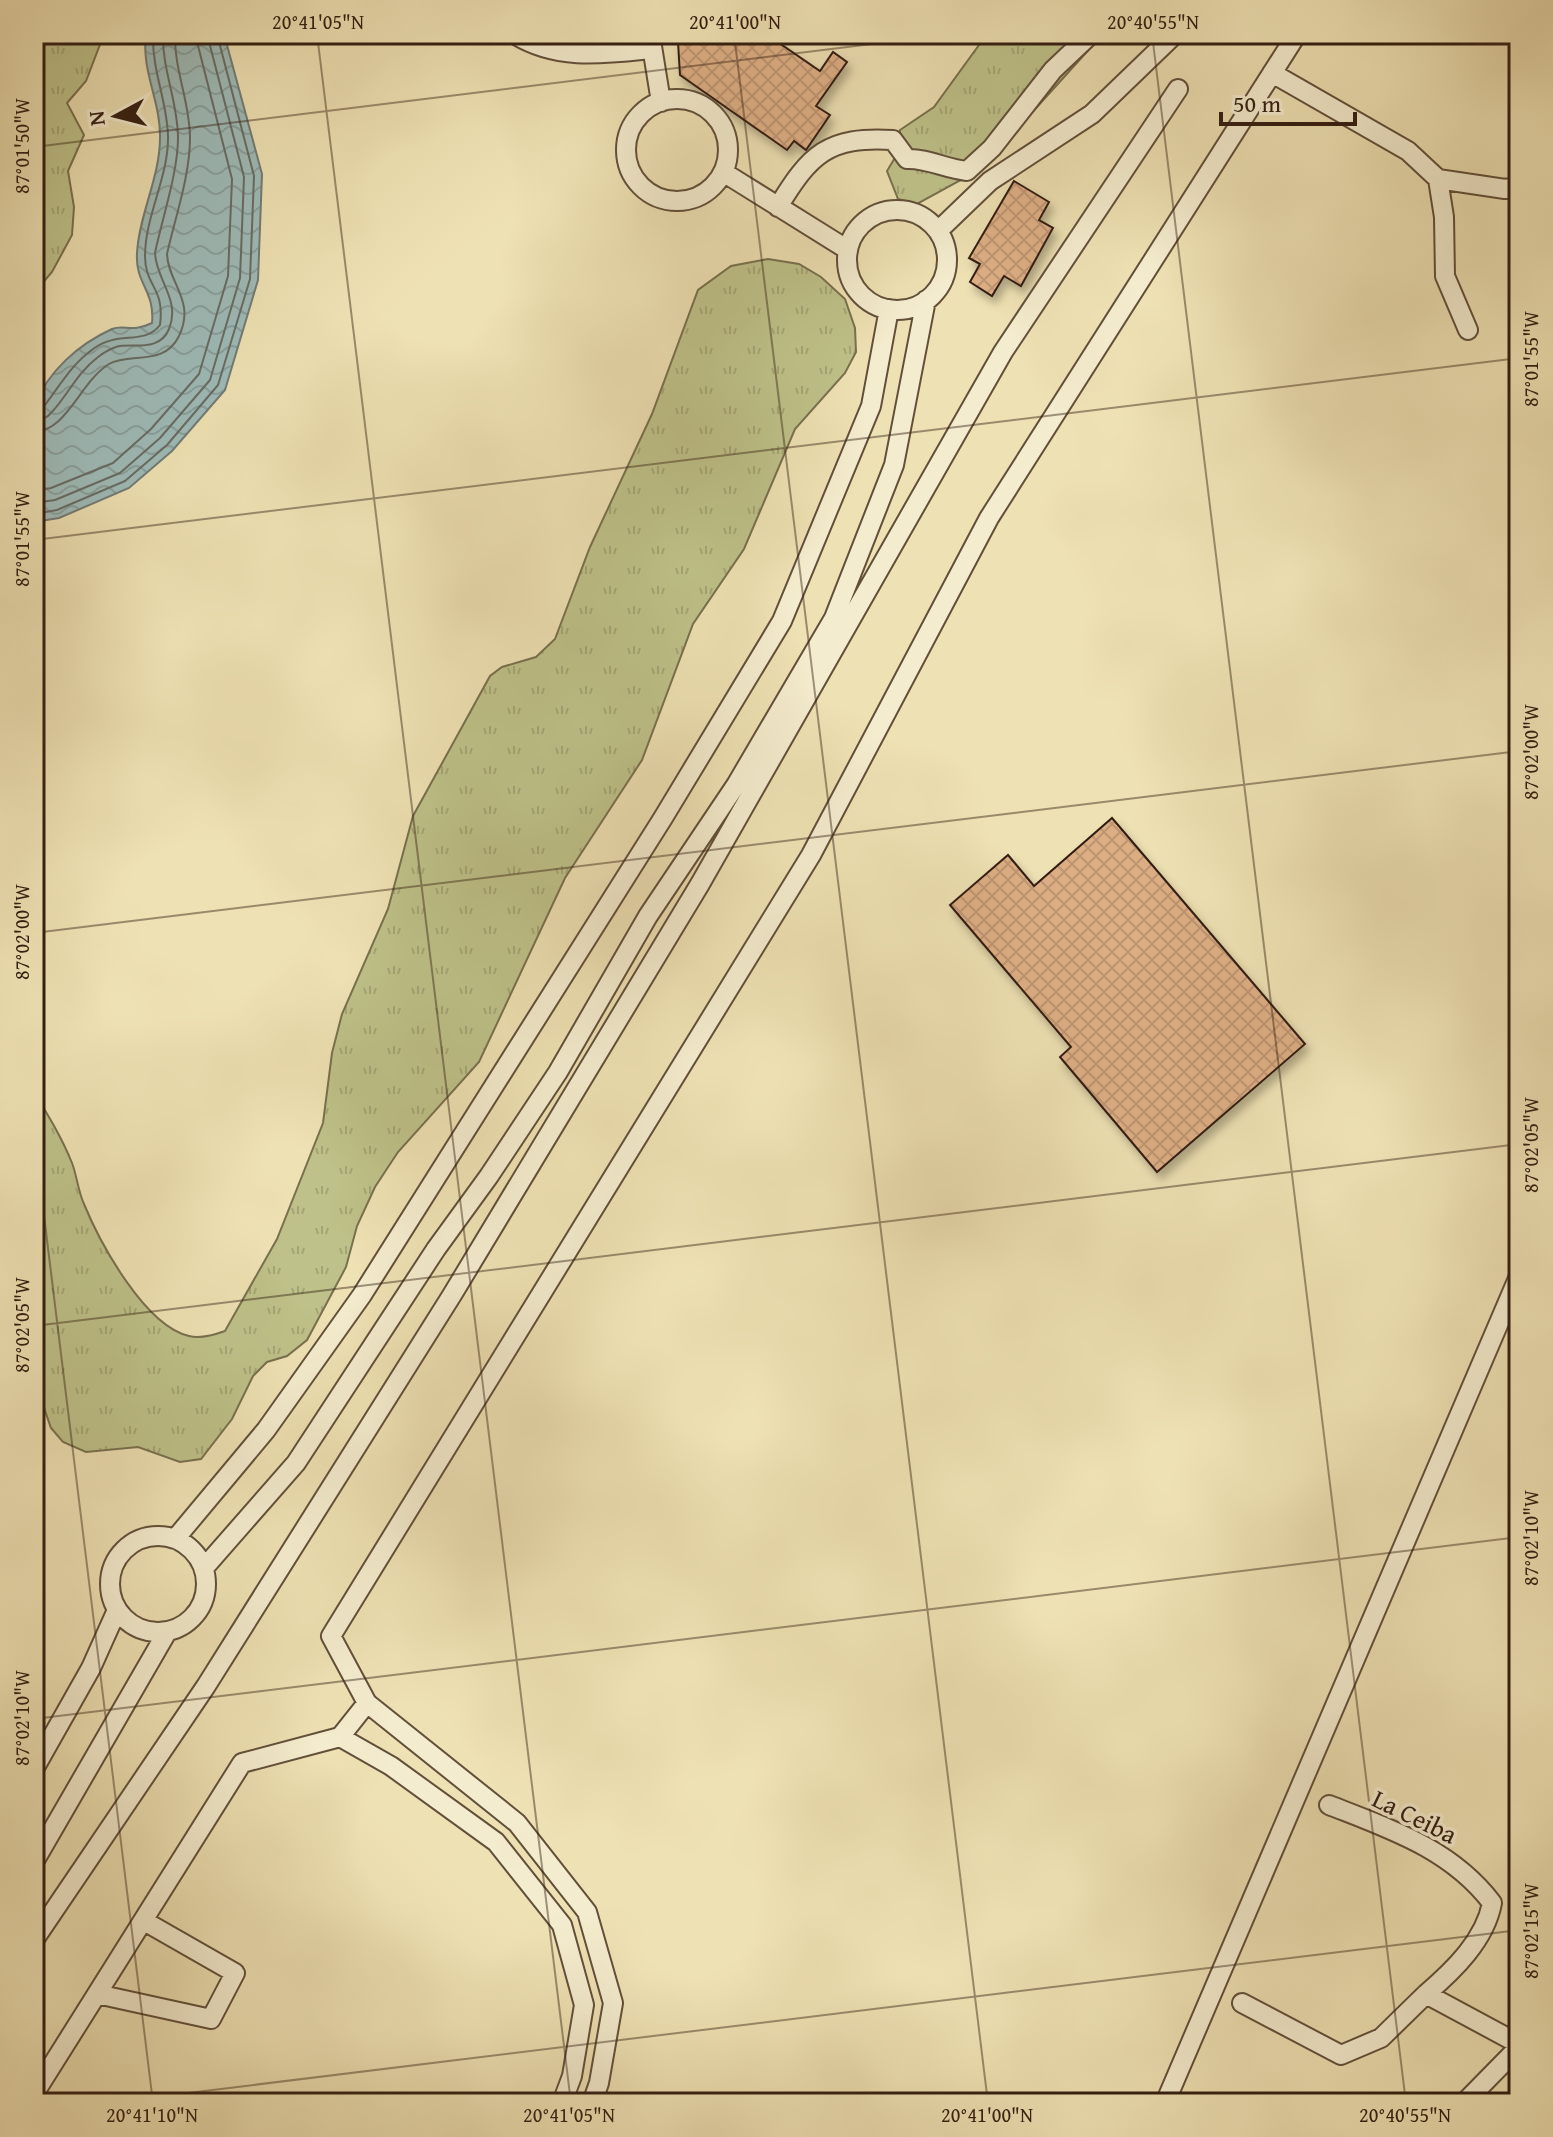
<svg xmlns="http://www.w3.org/2000/svg" width="1553" height="2137" font-family="'Gentium Book Plus',serif">
<defs>
<pattern id="grass-tufts" width="24" height="20" patternUnits="userSpaceOnUse" patternTransform="scale(2)"><rect width="24" height="20" fill="#bec189"/><path d="M3 7l-1-3M5 7V3M7 7l1-3M15 17l-1-3M17 17v-4M19 17l1-3" fill="none" stroke="#a4a575"/></pattern>
<pattern id="water-waves" width="16" height="10" patternUnits="userSpaceOnUse" patternTransform="scale(2)"><rect width="16" height="10" fill="#9ebbb8"/><path d="M0 5q4-4 8 0t8 0" fill="none" stroke="#89a09d"/></pattern>
<pattern id="building-cross-hatch" width="8" height="8" patternUnits="userSpaceOnUse" patternTransform="scale(2)"><rect width="8" height="8" fill="#ddae84"/><path d="M0 0l8 8M0 8l8-8" fill="none" stroke="#be9571"/></pattern>
<filter id="shadow"><feDropShadow dx="4" dy="7" stdDeviation="4" flood-color="#0004"/></filter>
</defs>
<rect width="100%" height="100%" fill="#eee1b3"/>
<filter id="stains"><feTurbulence type="fractalNoise" baseFrequency=".0025" numOctaves="4"/><feColorMatrix values="0 0 0 0 .2 0 0 0 0 .09 0 0 0 0 .02 0 0 0 .5 -.17"/></filter>
<radialGradient id="worn" r=".72"><stop offset=".6" stop-color="#630" stop-opacity="0"/><stop offset="1" stop-color="#630" stop-opacity=".3"/></radialGradient>
<!-- grass -->
<path fill="url(#grass-tufts)" stroke="#78704e" stroke-width="2" d="M34,34H104L86,81L67,103L84,135L68,171L74,207L72,235L52,272L34,293Z
M987,34H1103L981,169L917,204L898,199L887,171L896,156L900,130L934,107Z
M768,259L799,264L821,277L845,299L855,328L856,352L845,373L795,429L744,549L693,624L642,760L565,878L479,1062L398,1152L375,1187L357,1226L346,1267L307,1340L287,1356L267,1362L253,1376L232,1419L201,1459L180,1462L138,1447L86,1452L63,1442L51,1428L34,1379V1092C48,1115 62,1138 72,1163C77,1176 78,1191 84,1204C100,1243 145,1326 189,1336C201,1339 214,1335 225,1331L277,1239L323,1123L332,1053L342,1014L388,909L413,816L490,676L502,667L536,657L555,639L590,547L652,414L698,290L731,266Z"/>
<!-- water -->
<path fill="url(#water-waves)" stroke="#737c76" stroke-width="2" d="M146,34H224L262,174L258,280L225,390L172,451L129,488L59,518L34,522C34,496 28,426 35,405C48,371 79,344 112,329C124,324 132,333 152,323C155,290 135,284 137,253C139,215 160,177 160,138C161,102 141,71 146,34Z"/>
<g fill="none" stroke-linecap="round" stroke-linejoin="round">
<!-- shore -->
<path stroke="#686c65" stroke-width="2" d="M34,410C40,409 41,410 45,405C61,384 71,365 93,349C118,330 144,346 160,325C165,287 145,287 145,256C145,216 169,176 168,136C167,100 152,72 153,34
M34,420C41,420 46,419 51,413C69,394 75,375 98,357C103,353 113,347 120,346C136,344 160,351 169,329C181,300 156,280 155,253C162,219 178,172 178,138C178,102 162,70 163,34
M34,432C67,431 80,382 109,364C130,352 164,367 179,336C196,301 168,283 167,254C175,218 190,176 190,138C190,102 174,70 175,34
M34,491L51,488L113,463L151,429L199,374L228,276L232,179L195,34
M34,503L55,500L120,473L160,438L210,380L240,278L244,177L207,34
M34,514L57,510L125,481L167,445L218,385L250,279L254,176L217,34"/>
</g>
<!-- building -->
<path fill="url(#building-cross-hatch)" stroke="#331e12" stroke-width="2" filter="url(#shadow)" d="M692,34H766L820,71L833,52L847,62L816,106L830,115L806,150L794,141L787,150L680,75L678,42L692,41Z
M1014,181L1049,202L1039,220L1053,228L1021,286L1004,276L992,296L970,282L980,264L969,258Z
M1112,818L1305,1044L1157,1172L1060,1057L1071,1047L950,905L1008,855L1034,886Z"/>
<g fill="none" stroke-linecap="round" stroke-linejoin="round">
<!-- minor casing -->
<g stroke="#624f3a" stroke-width="22">
<path id="minor" d="M514,34C557,61 604,54 652,49
M650,34L661,102
M1272,73L1408,151L1438,179L1444,217L1445,276L1468,330
M626 150a51 51 0 1 1 102 0a51 51 0 1 1-102 0Z
M723,172L848,250
M1438,179L1505,189L1519,187
M778,207C810,154 828,136 893,140L907,159C927,158 946,169 967,171L992,148L1053,70L1091,34
M847 260a50 50 0 1 1 100 0a50 50 0 1 1-100 0Z
M938,231L990,181L1092,114L1175,34
M110 1584a48 48 0 1 1 96 0a48 48 0 1 1-96 0Z
M175,1539L266,1430L362,1295L663,818L782,621L871,406L889,309
M204,1568L296,1463L436,1249L489,1176L558,1072L648,916L736,785L834,618L894,465L926,300
M367,1703L517,1823L587,1912L613,2003L599,2083L592,2103
M340,1737L391,1766L496,1842L562,1925L584,2005L572,2076L562,2103
M34,1769L91,1668L117,1610
M1329,1805C1390,1829 1451,1849 1492,1903C1485,1940 1454,1970 1426,1994
M34,1862L167,1632
M34,1940L206,1686L452,1295L700,884L1003,352L1178,89
M97,1994L211,2019L235,1973L144,1921
M1242,2003L1341,2055L1381,2038L1426,1994L1519,2044
M34,2094L242,1763L340,1737L367,1703L331,1636L811,855L989,518L1297,34
M1165,2103L1519,1276
M1464,2103L1519,2047"/>
</g>
<!-- minor -->
<use href="#minor" stroke="#f4ecce" stroke-width="18"/>
</g>
<!-- ticks -->
<path fill="none" stroke="#331e12" stroke-width="2" stroke-opacity="0.45" d="M317,34L571,2103M734,34L988,2103M1152,34L1406,2103M34,147L953,34M34,540L1519,358M34,933L1519,751M34,1134L153,2103M34,1326L1519,1144M34,1719L1519,1537M106,2103L1519,1930"/>
<g text-anchor="middle" dominant-baseline="central" stroke-width="7" stroke-linejoin="round" paint-order="stroke">
<!-- street labels -->
<g font-size="26" fill="#331e12" stroke="#f4ecce">
<text transform="translate(1415 1816) rotate(26)">La Ceiba</text>
</g>
</g>
<!-- margin -->
<rect width="1553" height="2137" fill="none" stroke="#eee1b3" stroke-width="88"/>
<!-- north arrow -->
<g transform="translate(116 116) rotate(263)" stroke="#f4ecce" stroke-width="6" paint-order="stroke">
<path d="M0-6L14 30L0 20L-14 30Z" fill="#331e12"/>
<text y="-12" font-size="22" font-weight="bold" text-anchor="middle" fill="#331e12">N</text>
</g>
<!-- scale -->
<path d="M1221 112v12h134v-12" fill="none" stroke="#331e12" stroke-width="4"/>
<text x="1233" y="112" font-size="24" fill="#331e12" stroke="#f4ecce" stroke-width="6" paint-order="stroke">50 m</text>
<rect x="44" y="44" width="1465" height="2049" fill="none" stroke="#331e12" stroke-width="3"/>
<g font-size="20" text-anchor="middle" fill="#331e12">
<text x="318" y="29">20°41'05"N</text>
<text x="735" y="29">20°41'00"N</text>
<text x="1153" y="29">20°40'55"N</text>
<text transform="translate(22 146) rotate(-90)" y="7">87°01'50"W</text>
<text transform="translate(1531 359) rotate(-90)" y="7">87°01'55"W</text>
<text transform="translate(22 539) rotate(-90)" y="7">87°01'55"W</text>
<text transform="translate(1531 752) rotate(-90)" y="7">87°02'00"W</text>
<text transform="translate(22 932) rotate(-90)" y="7">87°02'00"W</text>
<text transform="translate(1531 1145) rotate(-90)" y="7">87°02'05"W</text>
<text transform="translate(22 1325) rotate(-90)" y="7">87°02'05"W</text>
<text transform="translate(1531 1538) rotate(-90)" y="7">87°02'10"W</text>
<text transform="translate(22 1718) rotate(-90)" y="7">87°02'10"W</text>
<text transform="translate(1531 1931) rotate(-90)" y="7">87°02'15"W</text>
<text x="152" y="2122">20°41'10"N</text>
<text x="569" y="2122">20°41'05"N</text>
<text x="987" y="2122">20°41'00"N</text>
<text x="1405" y="2122">20°40'55"N</text>
</g>
<rect width="100%" height="100%" filter="url(#stains)"/>
<rect width="100%" height="100%" fill="url(#worn)"/>
</svg>
